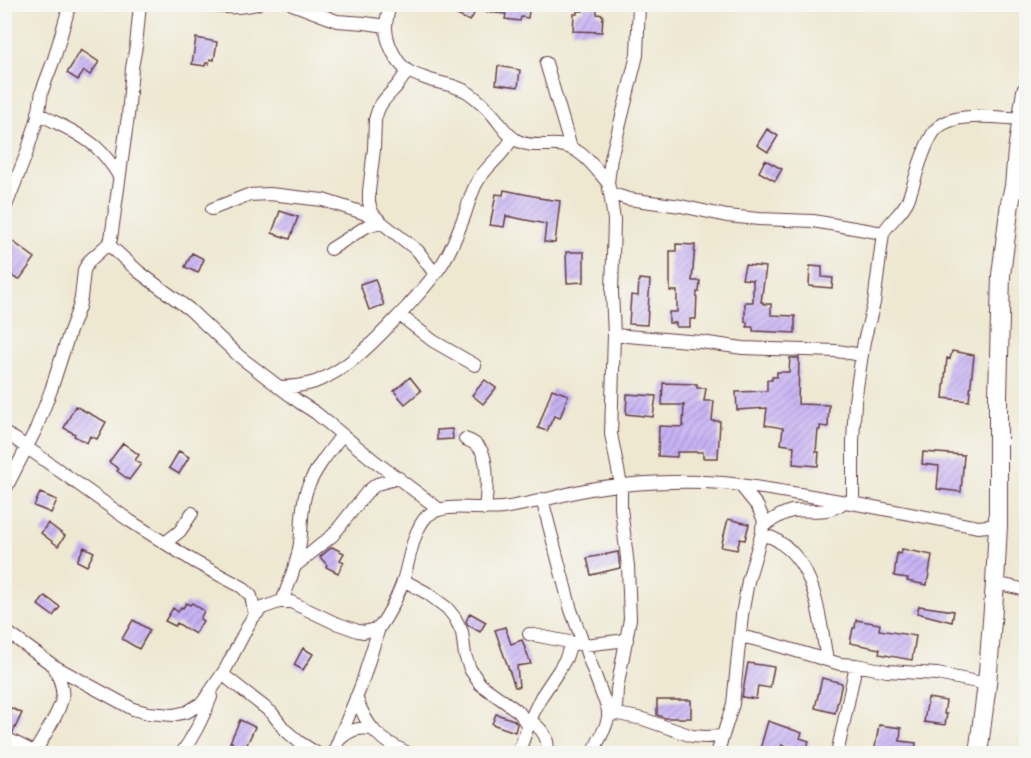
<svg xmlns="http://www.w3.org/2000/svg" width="1031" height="758" font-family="'Architects Daughter',sans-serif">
<defs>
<pattern id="building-hatch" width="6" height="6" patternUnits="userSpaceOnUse" patternTransform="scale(1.5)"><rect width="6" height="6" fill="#c8b3f5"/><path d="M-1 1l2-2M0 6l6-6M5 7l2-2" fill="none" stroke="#a491c7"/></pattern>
</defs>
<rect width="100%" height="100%" fill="#f6f6f2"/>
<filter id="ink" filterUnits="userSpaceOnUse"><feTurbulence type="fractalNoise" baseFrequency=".0167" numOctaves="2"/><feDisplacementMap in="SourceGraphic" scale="12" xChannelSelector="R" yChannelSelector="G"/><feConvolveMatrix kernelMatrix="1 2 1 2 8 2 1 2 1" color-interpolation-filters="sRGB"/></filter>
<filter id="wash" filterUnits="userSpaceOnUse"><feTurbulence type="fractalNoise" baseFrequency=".008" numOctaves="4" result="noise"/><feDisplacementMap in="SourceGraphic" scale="24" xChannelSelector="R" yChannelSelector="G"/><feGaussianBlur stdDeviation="1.35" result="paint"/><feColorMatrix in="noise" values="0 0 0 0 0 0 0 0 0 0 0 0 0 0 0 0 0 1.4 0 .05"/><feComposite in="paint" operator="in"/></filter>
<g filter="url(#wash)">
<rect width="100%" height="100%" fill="#eee8d1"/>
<g id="blocks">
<!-- building -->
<path fill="url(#building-hatch)" d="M457,4H460L475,12L470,21L452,13Z
M485,4H530L528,18L521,17L520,21L505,19L506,14L485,12Z
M583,6L597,7V14L603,15L602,32L573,31L574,14H577V11H583Z
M196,38L217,42L214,60L210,59L209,64L206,63L205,66L192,64Z
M81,50L99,62L90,75L84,71L78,80L67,73Z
M498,66L520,70L518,87L496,84Z
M767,129L778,136L768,152L757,145Z
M765,160L782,169L775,181L759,172Z
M504,190L539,197V198L560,201L555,243L544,242L546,224L506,216L504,227L490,225L496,194L503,195Z
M280,211L298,217L290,239L272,233Z
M4,235L35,258L20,279L15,278L4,270Z
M676,244L695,245L692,281H700L699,292H697L696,319H690V327H676V323H669V312H677V291H670V251H676Z
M566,252H584V282L567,283Z
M192,253L204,259L198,273L185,267Z
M745,265L766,267L761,302H763V304H771V315L795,316V333L753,331V327H747V322H745V302H753V280L742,279Z
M810,266L822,267V277L833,278L832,288L809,286Z
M375,279L384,305L369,310L360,284Z
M639,279L650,280L647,325L629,324L631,295L638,296Z
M952,351L974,355L969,401L943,398L947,358L950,359Z
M790,358H799L798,404L829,405L828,427L820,426V430H818L816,452H819L818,466L793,464L794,446L781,444L783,428L765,425L767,408L737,410L736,392L767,391V380H772V377H777V372H789Z
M410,377L421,391L405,404L394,391Z
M485,380L496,388L483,404L472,395Z
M663,383L697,384V388H706L704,401H714L712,421H720L718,458H703V452H677V457L658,456L659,426L683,427L684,405H662Z
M552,389L568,395L560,418L554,416L547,431L538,428Z
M627,394L656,396L653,417L626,414Z
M75,406L106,422L97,439L90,436L87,443L74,436L75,434L64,428Z
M452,429L453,439L437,440V430Z
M123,443L139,455L135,460L141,464L129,480L117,471L119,469L109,462Z
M179,451L189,457L179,474L169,468Z
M923,452L964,455L961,492L937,489L939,466L922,464Z
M40,493L57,500L51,513L34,506Z
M728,519L749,524L745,540L740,539L737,550L721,547Z
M48,523L65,536L58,546L41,533Z
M84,547L94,552L87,566L77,561Z
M332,547L344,553L340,560L344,562L338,573L326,567L327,565L320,557Z
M902,549L932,555L927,585L907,581L908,578L894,576L897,553L901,554Z
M618,552L620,568L591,575L587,558Z
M45,596L60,607L53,616L38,605Z
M186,603L190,605L192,603L204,611L200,619L203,621L195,634L177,623L175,626L165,621L173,608L178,612L181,607L183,608Z
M919,606L954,611L952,622L917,613Z
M470,613L486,622L480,632L468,625L466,621Z
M133,620L150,630L139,649L122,639Z
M856,620L880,624L879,630L916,636L912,660L879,654L880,649L850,643L853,628H855Z
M505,627L511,644L522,640L531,664L517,666L519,687H515L495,630Z
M303,648L313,654L303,670L294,665Z
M748,663L774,667L770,688L758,686L756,699L742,697Z
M822,678L842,683L835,713L815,708Z
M928,698L946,701L944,714H947L945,725L924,722Z
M657,700H691V718H665L657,715Z
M11,708L22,713L13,732L4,729V721Z
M496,714L514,720L517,724L515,732L492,724Z
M240,720L255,727L243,753H226L232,742H230Z
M768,721L802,733L800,738L809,741L806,752L782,745L779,753H774L760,749Z
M879,725L901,728L900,741L916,743L915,753H874Z"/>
</g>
</g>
<g filter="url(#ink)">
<use href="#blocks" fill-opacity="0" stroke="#633d44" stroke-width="1.5"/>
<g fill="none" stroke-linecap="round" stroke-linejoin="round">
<!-- street casing -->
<g stroke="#633d44" stroke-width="14">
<path id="street" d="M207,4C225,9 240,8 257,4
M292,4L337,21L365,23L386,26
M390,4C388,12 386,20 386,27C386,42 396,63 408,71C415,75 422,77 430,80C443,84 457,85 469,93C477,99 486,106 493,115C501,124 506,135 518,141C528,146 538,145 549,145C579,143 591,163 608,183
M546,63L571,148
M408,71C404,76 400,82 396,87C385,99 379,103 375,120L374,149L369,191V202L371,210L374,215L381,222L418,251L435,274
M38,113C57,124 79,132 96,147C105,155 113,166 119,176
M610,193L628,199L681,206L727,216L759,219L813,221L883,233
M212,209L248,195L270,194L323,200L376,217
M4,211L26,155L38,117L42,91L54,59L70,4
M108,244L139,272L189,309L240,357L299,402L316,413L372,459L439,509
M331,249L367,226L381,222
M400,315L433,341L475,365
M614,335L701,342L743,348L837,351L862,355
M278,387C291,387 303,386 315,382C352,368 380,335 407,307C420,292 434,278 444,261C453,246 459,230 465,214C468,205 471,194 476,184C485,166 504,156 512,138
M4,433L15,439L130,521L195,562L242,587L251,596L255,615
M465,439C471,441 477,444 481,450C489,463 487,494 485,509
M4,492L36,429L51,390L70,331L79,307L81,298L84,270L89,261L108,244L111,239L128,116L132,68L136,46L140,4
M542,499L571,610L603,697C616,721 601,730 593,754
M853,503V442L855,401L864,341L874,303L883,233C890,221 903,212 908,200C916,179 920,155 932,135C946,109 997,118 1023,119
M762,527C771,521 781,513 792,511C812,509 828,515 844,502
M761,536C770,536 775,538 782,544C817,568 820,622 827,660
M165,543L180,531L192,513
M295,566L333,535L367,492L377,484L399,478
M403,580L427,593L447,608L455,618L462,632L465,655L470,669L480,684L519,712L528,726
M995,583L1026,590
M282,602C288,585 296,567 299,549C303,530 300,508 307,489C315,469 329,452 342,435
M4,630L54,666L133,709L148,713L173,715L187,712L203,702L225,670L251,620L262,608L279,602H291L333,622L358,631L364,632L379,628C389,614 396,600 402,584C409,564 412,531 427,516C444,501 480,511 502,508C542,503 582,487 623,485C654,482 692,481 723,483C754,486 786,492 817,497C871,506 925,517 978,527L998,525
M529,634L584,645L627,640
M740,636L766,642L840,664L856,665L887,671L937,674L987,684
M222,674L272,713L284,729L299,742L318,754
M356,697C368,730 378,739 410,754
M618,714L616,709L617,689L630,619L628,566L621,508V485L611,434L614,335L612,292L614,220L610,193L608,183L611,158L621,120L637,55L639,4
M610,715L618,714L643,719L692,736L705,737L723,736
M530,720C542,729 550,738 547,754
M4,737L34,752
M340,739C350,730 358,727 372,729
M34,754C41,740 60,713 62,698C64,687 58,676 54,666
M181,754C194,736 203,718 211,697
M333,754L361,686L379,628
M518,754L531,718L541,697L559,670L566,658L571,643
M717,754L733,704L742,615L748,581L761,536L764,521L758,507L741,486
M837,754L856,665"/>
</g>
<!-- secondary casing -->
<g stroke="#633d44" stroke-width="20">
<path id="secondary" d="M978,754L987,684L995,583L998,525V397L1001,275L1010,203L1014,186L1017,151L1026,91"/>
</g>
<!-- street -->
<use href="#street" stroke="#fff" stroke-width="12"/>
<!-- secondary -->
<use href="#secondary" stroke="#fff" stroke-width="18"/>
</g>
</g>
<!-- margin -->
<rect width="1031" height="758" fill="none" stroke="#f6f6f2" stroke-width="24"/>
</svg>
